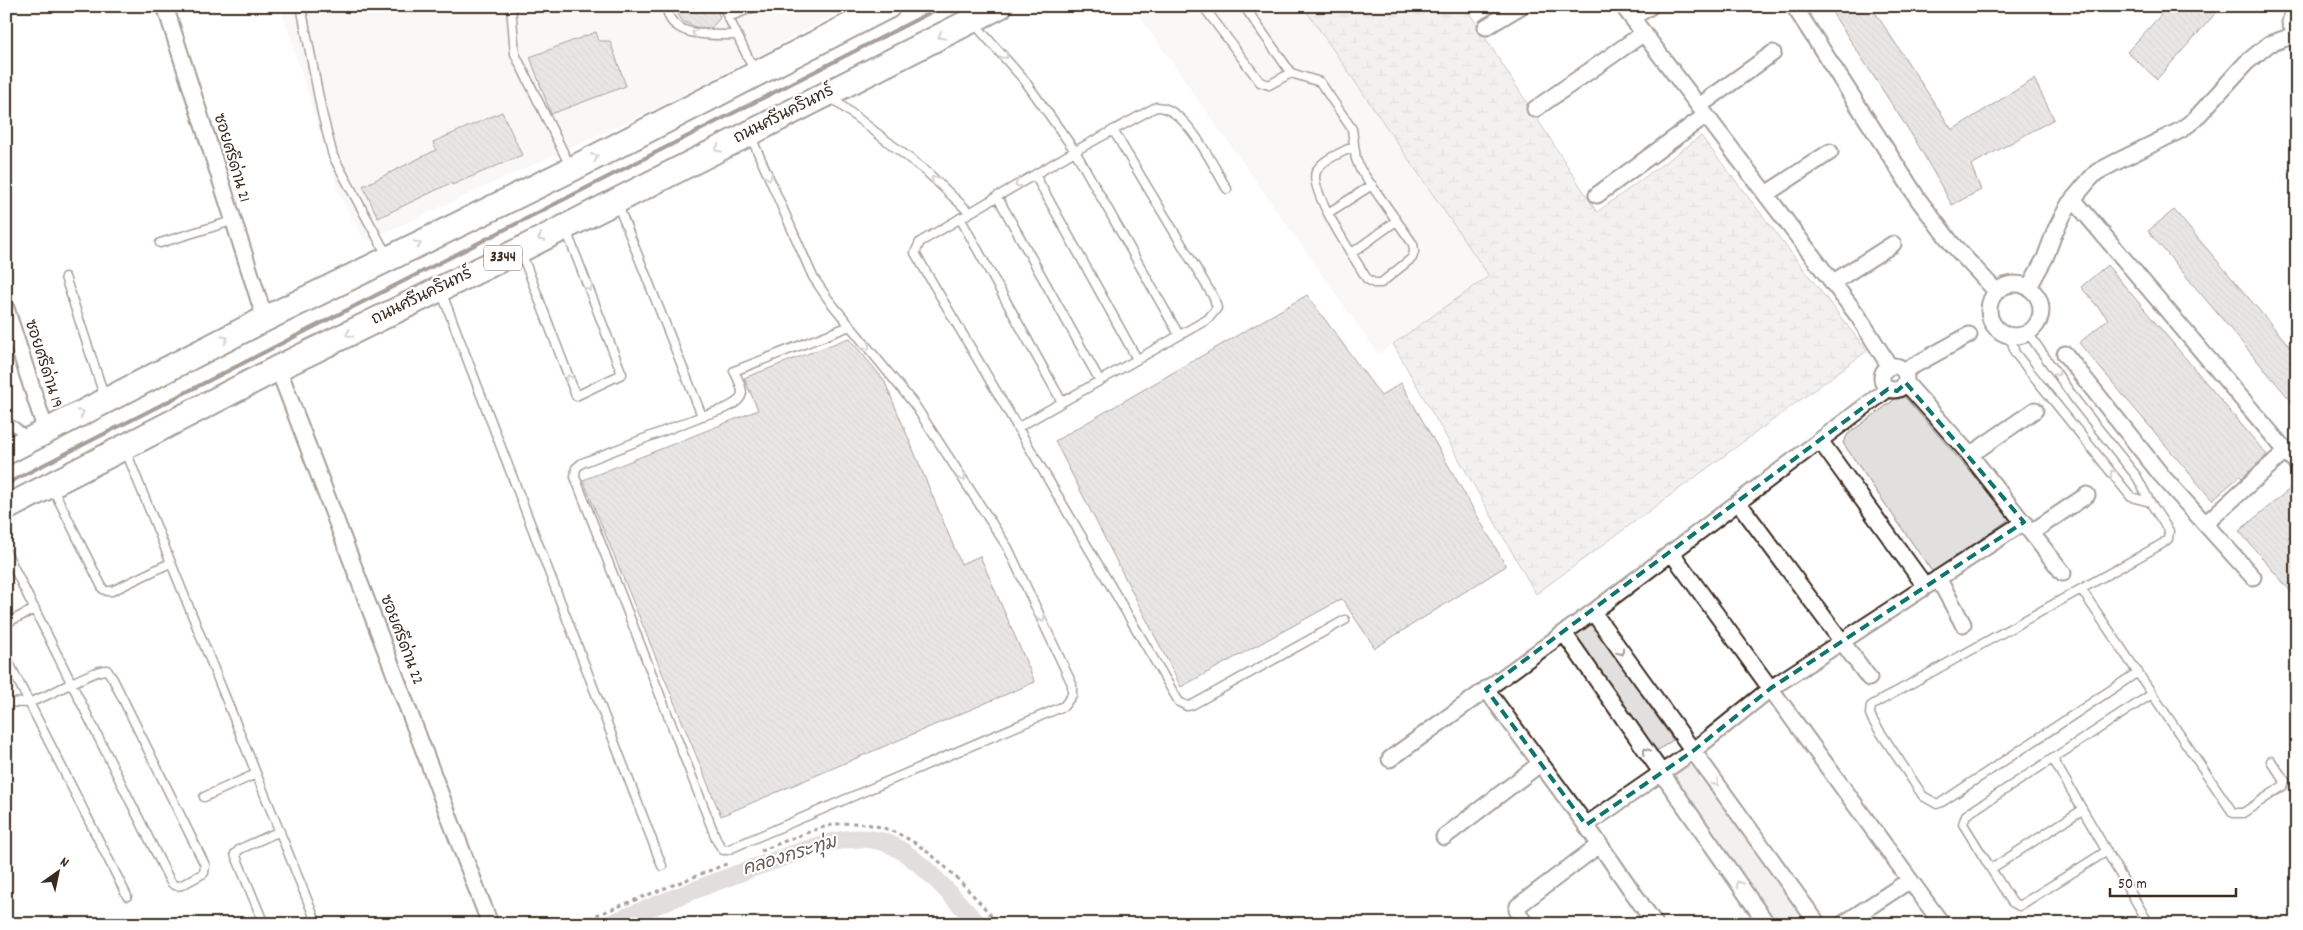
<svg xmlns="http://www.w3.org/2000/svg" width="2303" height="930" font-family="Dekko,'Playpen Sans Thai',sans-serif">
<defs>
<pattern id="wetland-marsh" width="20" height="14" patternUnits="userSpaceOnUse" patternTransform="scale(1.25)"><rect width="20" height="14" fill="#e2e0de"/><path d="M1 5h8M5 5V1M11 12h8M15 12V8" fill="none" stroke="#c3c0be"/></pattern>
<pattern id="building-back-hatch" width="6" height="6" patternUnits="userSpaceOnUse" patternTransform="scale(1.25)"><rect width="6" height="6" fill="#cfcac7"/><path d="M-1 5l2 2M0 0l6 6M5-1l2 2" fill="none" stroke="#b3aeaa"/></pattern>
</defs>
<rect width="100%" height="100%" fill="#fff"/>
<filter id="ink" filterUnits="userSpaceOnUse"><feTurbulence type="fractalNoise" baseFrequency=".02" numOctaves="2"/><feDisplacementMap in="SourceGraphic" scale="10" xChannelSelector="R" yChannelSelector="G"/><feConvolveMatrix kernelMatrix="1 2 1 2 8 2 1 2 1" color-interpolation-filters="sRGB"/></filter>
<g filter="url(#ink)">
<!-- built -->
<path fill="#f1efee" d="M280,6H851L674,100L365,242L340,196Z
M1132,6H1303L1489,276L1378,354Z"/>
<!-- wetland -->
<path fill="url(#wetland-marsh)" stroke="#8e857e" d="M1303,6H1465L1597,212L1701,136L1867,351L1536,594L1393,344L1489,276Z"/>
<!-- garden -->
<path fill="#e2e0de" stroke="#8e857e" d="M1902,394L2011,518L1933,573L1843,443L1848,434Z
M1591,622L1673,740L1655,752L1573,634Z
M1694,762L1811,924H1777L1671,778Z"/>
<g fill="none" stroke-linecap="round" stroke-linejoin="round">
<!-- canal -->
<path stroke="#bcb6b3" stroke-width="18" d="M609,924C664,902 718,880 773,861C806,850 845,832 880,841C914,849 954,899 978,924"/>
</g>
<!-- building -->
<path fill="url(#building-back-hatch)" stroke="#3b2a1e" d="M674,6H716L720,18L711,28L695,27L682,21Z
M1828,6H1871L1952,130L2034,79L2054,119L1971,165L1981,190L1952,205L1917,143Z
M2169,6H2222L2157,79L2127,52Z
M596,32L599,41H610L626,86L551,114L530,57Z
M502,112L522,155L452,185L451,183L378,218L363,186L436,150L433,142Z
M2174,210L2297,355V408L2148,231Z
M2107,265L2267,455L2242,478L2240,476L2212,500L2079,343L2108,319L2081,287Z
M1307,295L1381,396L1401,383L1506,566L1375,648L1342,599L1181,687L1055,441Z
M849,338L884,380L961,564L980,556L1035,682L721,816L583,480L758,410L744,378Z
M2297,483V530L2288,537L2297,547V599L2239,531Z"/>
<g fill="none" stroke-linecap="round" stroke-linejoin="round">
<!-- lane casing -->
<g stroke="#3b2a1e" stroke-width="11">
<path id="lane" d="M301,6L322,113L333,156L388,257
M511,6L515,54L570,166
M667,6C667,39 716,35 737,35
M723,6L755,72
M846,6L861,16
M1203,6L1260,82L1269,85L1291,73
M1244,6L1291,73L1320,82L1352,129L1356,159L1360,169L1413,244L1414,252L1412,258L1381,283H1374L1367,279C1356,260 1308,190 1316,172C1322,159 1342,153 1354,146
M728,17L757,6
M973,22L1025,81L1075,151L1179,335
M829,96L927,172L969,212
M1035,175L1137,359
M1227,189C1213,166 1186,106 1156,107L1075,151L920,242L915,253L1179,702L1187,706L1192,705L1345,620
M997,196L1100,381
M617,203L702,416L582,463L576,468L575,477L717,841L723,850H727L1064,706L1072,695V684L1008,548L914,404L828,299L813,277L751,137
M1328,213L1372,185
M960,218L1062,402
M160,243L232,221
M521,252L576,396L622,374L566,230
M1352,253L1396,221
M65,277L105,398
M441,291L662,866
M2028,333L2077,402L2137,477L2150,502L2169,531L2168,539L2162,544L1876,703L1871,706L1870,714L1873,721L1923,796L1937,804L1942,802L2138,672
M2003,334L2012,342L2015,353L2131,497L2150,502
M702,416C713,412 740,407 742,393C742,386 737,377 734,371L850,326
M6,423L14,426L27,437
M1017,428L1208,319L1217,308L1214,298L1113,130
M125,449L317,924
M52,487L103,589L107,591H112L170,563
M6,552C60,661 115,770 169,879C172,885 175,887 182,885L204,873L205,865L113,679L107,670C93,669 49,697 30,702C23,704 14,702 6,702
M2081,589L2233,813H2243L2283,786L2285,781L2271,761
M6,623L35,609
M6,657L127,896
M2053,759L2149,924
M204,797L256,774
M2082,810L1991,869L1963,824L1966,815L2152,694
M1991,869L2012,902L2019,906L2107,851
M264,924L235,854L240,849L280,831"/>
</g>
<!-- street casing -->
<g stroke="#3b2a1e" stroke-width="19">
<path id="street" d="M165,6L265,319
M1623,6L1858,316L1890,367
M1794,6L1918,199L1952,244L1996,291
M2294,6L2290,23L2297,37
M1632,18L1651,6
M1486,27L1521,6
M1699,106L1773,53
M1535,109L1644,33
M1766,194L1830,152
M1597,195L1706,115
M2073,199L2297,464
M1832,283L1893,244
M1989 310a26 26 0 1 1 52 0a26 26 0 1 1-52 0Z
M2029,287L2045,258L2055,231L2069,204L2090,179L2097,172L2118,161L2181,130L2195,119L2246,63L2269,44L2295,35
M6,308L46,431
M2065,354L2162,476L2253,577
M1882 378a12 12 0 1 1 24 0a12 12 0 1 1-24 0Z
M278,368L490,924
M1904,371L1969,335
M1906,383L1970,455L2063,573
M1821,442L1925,586
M1970,455L2035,410
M1738,502L1869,678
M2205,524L2286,451
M2032,532L2087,495
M1671,552L1942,924
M1938,578L1963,624
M1593,612L1818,924
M1564,633L1767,924
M1486,689L1586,825L1655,924
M1390,759L1593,612L1888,389
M1586,825L1693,751L1771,688L2024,522
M1444,837L1541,763
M1525,924L1517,910L1518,906L1599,845
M1843,924L1910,880"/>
</g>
<!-- primary casing -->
<g stroke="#3b2a1e" stroke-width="28">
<path id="primary" d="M6,452L265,319L572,169L888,6
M6,508L278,368L520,250L1000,6"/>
</g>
<!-- path -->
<path stroke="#3b2a1e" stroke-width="3" stroke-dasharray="4 4" stroke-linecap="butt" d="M761,851C780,843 818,827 837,824C909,815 955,876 999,924
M574,924L729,863"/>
<!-- lane -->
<use href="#lane" stroke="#fff" stroke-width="8"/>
<!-- street -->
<use href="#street" stroke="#fff" stroke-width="15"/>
<!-- primary -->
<use href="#primary" stroke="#fff" stroke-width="24"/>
<!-- rail -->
<path stroke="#3b2a1e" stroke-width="4" d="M6,484L943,6"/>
</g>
<!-- one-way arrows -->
<defs><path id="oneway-chevron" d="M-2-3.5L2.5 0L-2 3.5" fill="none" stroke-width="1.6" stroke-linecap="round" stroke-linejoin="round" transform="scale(1.25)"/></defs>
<g stroke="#a79f9a">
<use href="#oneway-chevron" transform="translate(695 33) rotate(-167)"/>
<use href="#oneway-chevron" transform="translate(941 36) rotate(153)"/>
<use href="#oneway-chevron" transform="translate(1005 56) rotate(49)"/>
<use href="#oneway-chevron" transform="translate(718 149) rotate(153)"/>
<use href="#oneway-chevron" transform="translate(595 157) rotate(-27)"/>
<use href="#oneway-chevron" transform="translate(769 177) rotate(66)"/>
<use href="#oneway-chevron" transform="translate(934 179) rotate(-138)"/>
<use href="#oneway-chevron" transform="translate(1018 184) rotate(150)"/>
<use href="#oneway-chevron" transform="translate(541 238) rotate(152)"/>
<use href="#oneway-chevron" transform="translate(418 244) rotate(-26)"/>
<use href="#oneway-chevron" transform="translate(589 288) rotate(69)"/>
<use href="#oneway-chevron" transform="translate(349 334) rotate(154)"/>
<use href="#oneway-chevron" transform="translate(225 339) rotate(-27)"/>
<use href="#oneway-chevron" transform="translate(867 347) rotate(51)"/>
<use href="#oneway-chevron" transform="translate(2057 373) rotate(55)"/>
<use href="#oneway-chevron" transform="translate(569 378) rotate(-111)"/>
<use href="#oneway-chevron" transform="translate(81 413) rotate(-27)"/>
<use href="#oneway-chevron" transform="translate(2113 473) rotate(-129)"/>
<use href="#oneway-chevron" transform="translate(963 478) rotate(57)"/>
<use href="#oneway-chevron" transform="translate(1042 619) rotate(65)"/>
<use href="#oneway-chevron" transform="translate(1621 652) rotate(54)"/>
<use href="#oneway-chevron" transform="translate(1646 751) rotate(-125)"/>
<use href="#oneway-chevron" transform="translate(1716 783) rotate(54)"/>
<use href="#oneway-chevron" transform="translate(1739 884) rotate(-125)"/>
</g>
</g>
<!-- marked area -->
<path d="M0 0H2303V930H0ZM1906,383L2024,522L1771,688L1693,751L1586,825L1486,689L1888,389L1897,391Z" fill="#fff" fill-opacity=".55" fill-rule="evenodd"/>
<path fill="none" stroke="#0f766e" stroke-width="4" stroke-dasharray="10 6" stroke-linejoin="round" d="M1906,383L2024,522L1771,688L1693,751L1586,825L1486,689L1888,389L1897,391Z"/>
<g text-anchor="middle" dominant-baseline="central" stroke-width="4.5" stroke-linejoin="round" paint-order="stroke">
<!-- shield labels -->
<rect fill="#fff" stroke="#766a62" stroke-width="1" x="484" y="245.5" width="38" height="25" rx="4"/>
<g font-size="15" font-weight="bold" fill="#3b2a1e">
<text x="503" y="258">3344</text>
</g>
<!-- street labels -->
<g font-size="16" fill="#3b2a1e" stroke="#fff">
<text transform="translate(784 115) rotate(-27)">ถนนศรีนครินทร์</text>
<text transform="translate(231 158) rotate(73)">ซอยศรีด่าน 21</text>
<text transform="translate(422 297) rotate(-26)">ถนนศรีนครินทร์</text>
<text transform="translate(43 364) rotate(72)">ซอยศรีด่าน 19</text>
<text transform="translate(401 640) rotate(69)">ซอยศรีด่าน 22</text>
</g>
<!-- water labels -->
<g font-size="18" font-style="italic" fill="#685b52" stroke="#fff">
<text transform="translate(790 857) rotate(-17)">คลองกระทุ่ม</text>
</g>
</g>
<!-- margin -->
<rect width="2303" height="930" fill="none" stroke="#fff" stroke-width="25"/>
<rect x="12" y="12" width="2278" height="905" fill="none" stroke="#3b2a1e" stroke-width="2" filter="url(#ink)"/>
<!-- north arrow -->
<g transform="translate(58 872) rotate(33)" stroke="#ffffff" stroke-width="4" paint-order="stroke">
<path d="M0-4L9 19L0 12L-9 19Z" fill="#3b2a1e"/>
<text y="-8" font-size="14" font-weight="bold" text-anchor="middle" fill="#3b2a1e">N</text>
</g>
<!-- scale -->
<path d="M2110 888v8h126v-8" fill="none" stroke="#3b2a1e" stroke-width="2.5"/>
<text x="2118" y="888" font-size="15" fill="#3b2a1e" stroke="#ffffff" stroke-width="4" paint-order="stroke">50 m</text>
</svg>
